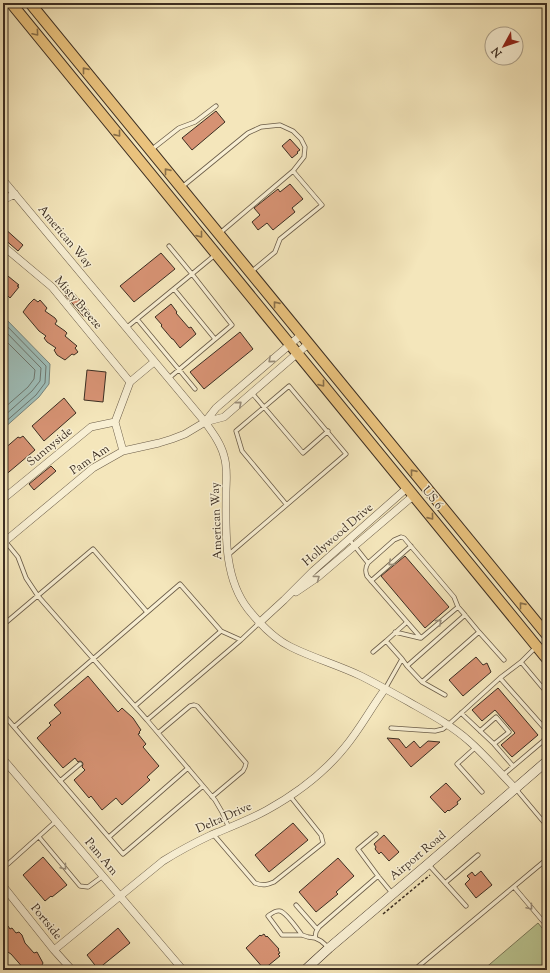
<svg xmlns="http://www.w3.org/2000/svg" width="550" height="973" font-family="'Sorts Mill Goudy',serif">
<rect width="100%" height="100%" fill="#f4e6bb"/>
<filter id="stains"><feTurbulence type="fractalNoise" baseFrequency=".005" numOctaves="4"/><feColorMatrix values="0 0 0 0 .2 0 0 0 0 .09 0 0 0 0 .02 0 0 0 .5 -.17"/></filter>
<radialGradient id="worn" r=".72"><stop offset=".6" stop-color="#630" stop-opacity="0"/><stop offset="1" stop-color="#630" stop-opacity=".3"/></radialGradient>
<!-- green -->
<path fill="#bac591" stroke="#7b7a5a" d="M538,923L547,934V970H483Z"/>
<!-- water -->
<path fill="#9ebeb9" stroke="#77847d" d="M3,316L50,364L49,384L39,397L3,429Z"/>
<g fill="none" stroke-linecap="round" stroke-linejoin="round">
<!-- shore -->
<path stroke="#6d766e" stroke-width="1" d="M3,322L46,366L45,383L36,395L3,424
M3,329L41,368L40,381L32,391L3,417
M3,338L35,370L34,379L28,387L3,409"/>
</g>
<!-- building -->
<path fill="#d69273" stroke="#3c2e22" d="M216,111L225,122L192,150L182,138Z
M290,139L300,150L297,152L298,153L292,158L282,146Z
M290,184L303,199L292,208L295,212L273,230L267,223L258,230L252,222L260,215L254,208L278,189L280,192Z
M3,227L23,245L18,251L3,238Z
M161,253L175,269L134,302L120,286Z
M3,272L19,285L17,286L19,287L10,298L8,296L3,302Z
M71,290L90,312L84,317L65,295Z
M34,299L38,302L40,300L47,308L45,311L55,318L57,321L55,324L65,331L67,333L65,336L77,346L75,348L78,352L74,355L72,354L65,360L57,355L54,350L56,348L47,342L44,338L46,336L39,331L23,312L29,304Z
M171,304L177,312L176,313L189,328L191,327L196,334L180,348L173,339H172L161,326L162,325L155,317Z
M240,332L253,349L204,389L190,372Z
M87,370L106,372L103,402L84,400Z
M64,398L76,413L44,441L32,426Z
M23,436L35,450L3,477V450L18,437L20,438Z
M51,466L56,471L34,490L29,484Z
M405,556L449,607L425,628L381,576Z
M476,657L483,665L487,663L491,672L463,696L449,680Z
M88,676L118,712L122,708L133,718L141,730L139,732L140,733L138,734L146,744L143,747L159,766L147,777L150,780L122,805L116,798L102,810L91,796L89,798L74,780L85,770L82,767L83,764L82,762L80,761L78,762L75,758L63,768L37,738L51,725L49,723L61,713L54,705Z
M498,688L538,735L512,757L501,745L515,733L495,710L482,721L472,710Z
M387,738L399,739L406,748L414,741L420,748L428,741L440,742L411,767Z
M446,783L461,799L457,802L458,804L449,811L448,810L445,813L430,797Z
M293,823L308,840L269,872L255,855Z
M384,835L399,852L389,861L381,852L379,854L375,849L376,847L374,844Z
M43,857L67,885L52,897L51,896L45,901L23,875Z
M338,858L354,876L336,892L338,894L316,912L299,892Z
M481,871L492,885L476,898L465,884L470,879L467,876L472,872L475,876Z
M8,926L10,929L12,928L16,933L19,932L22,935L25,943L34,953L37,952L43,963L42,965L45,970H25L11,954L3,949V931Z
M118,928L130,943L98,969L87,955Z
M264,934L266,937L267,936L279,949L278,950L280,953L278,954L280,956L264,969L246,948L260,935L261,936Z"/>
<g fill="none" stroke-linecap="round" stroke-linejoin="round">
<!-- service casing -->
<g stroke="#6a5c48" stroke-width="5">
<path id="service" d="M151,150L179,128L195,122L216,106
M182,187L248,133L261,127L280,125L293,131L301,139L305,147L304,157L293,171
M220,233L293,171L322,205L280,239L275,252L251,272
M169,246L192,274L215,255
M174,289L215,339
M137,319L195,389
M126,328L192,274L232,325L169,378
M252,393L303,453L328,431
M349,539L368,563L394,540L401,537L404,538L454,597L458,607L465,615
M5,541L18,557L26,578L38,596L147,720L241,640L259,623
M228,555L346,454L289,386L236,431L242,451L286,504
M368,563C365,568 365,571 367,576L421,638
M371,581L411,546
M3,625L93,549L147,612
M221,631L241,640
M395,632L420,638
M479,632L504,660
M421,638L458,607
M373,652L386,641
M402,659L407,666L465,615L479,632L422,682L407,666
M521,662L547,693
M500,678L547,731
M422,682L445,695
M385,689L402,659L386,641L407,622
M461,713L494,744L513,766
M3,714L123,854L203,786
M147,720L215,800L222,812L229,828
M14,727L180,584L221,631L135,706
M391,728L435,731L443,729L448,725L500,678L521,662L536,647
M480,731L496,717L509,732L494,744
M158,733L190,706L194,705L197,706L246,763L245,767L243,771L212,797
M476,747L457,764L482,792
M503,775L542,742L547,736
M60,781L80,764
M516,789L547,826
M213,834L255,883C263,886 267,885 274,882L323,843L321,835L290,796
M376,834L358,849L378,876L392,893
M39,837L80,886L88,887L103,876
M109,837L188,768
M8,864L56,821
M429,865L466,906
M445,883L478,855
M514,887L547,926
M296,905L317,929
M302,935C298,930 286,912 280,911C275,910 271,914 268,916L282,935H302L308,937L315,938L321,941L328,947
M315,938L316,932L319,927L378,876
M414,970L547,859"/>
</g>
<!-- minor casing -->
<g stroke="#6a5c48" stroke-width="8">
<path id="minor" d="M3,180L205,422C213,433 221,444 224,456C228,468 226,481 226,493C226,531 223,577 248,609C260,624 274,639 291,647C313,658 338,665 361,676C377,684 393,693 409,702C430,714 451,725 469,741C486,756 500,773 516,789
M3,200L15,194
M3,246L52,287L130,382
M205,422L216,408L301,335
M123,451L115,422L130,382L154,362
M3,499L91,427L115,422
M3,543L93,468L123,451L159,443L172,439L185,434L205,422L224,417L308,344
M296,592L318,577L413,496
M259,623L284,600L313,571L407,488
M3,759L183,970
M3,886L54,950L72,970
M54,950L163,861C179,851 194,843 211,835C230,827 249,820 267,810C296,794 324,773 345,747C360,729 371,708 385,689"/>
</g>
<!-- secondary casing -->
<g stroke="#3c2e22" stroke-width="10">
<path id="secondary" d="M305,970L329,948L428,864L547,761"/>
</g>
<!-- primary casing -->
<g stroke="#3c2e22" stroke-width="12">
<path id="primary" d="M11,3L547,659
M30,3L547,635"/>
</g>
<!-- path -->
<path stroke="#3c2e22" stroke-width="1.5" stroke-dasharray="3 2" stroke-linecap="butt" d="M383,914L430,875"/>
<!-- service -->
<use href="#service" stroke="#f8efd3" stroke-width="3.5"/>
<!-- minor -->
<use href="#minor" stroke="#f8efd3" stroke-width="7"/>
<!-- secondary -->
<use href="#secondary" stroke="#f8efd3" stroke-width="9"/>
<!-- primary -->
<use href="#primary" stroke="#eac37e" stroke-width="10"/>
</g>
<!-- one-way arrows -->
<defs><path id="oneway-chevron" d="M-2-3.5L2.5 0L-2 3.5" fill="none" stroke-width="1.6" stroke-linecap="round" stroke-linejoin="round"/></defs>
<g stroke="#8a714b">
<use href="#oneway-chevron" transform="translate(36 33) rotate(50)"/>
<use href="#oneway-chevron" transform="translate(85 70) rotate(-129)"/>
<use href="#oneway-chevron" transform="translate(118 134) rotate(51)"/>
<use href="#oneway-chevron" transform="translate(167 171) rotate(-129)"/>
<use href="#oneway-chevron" transform="translate(200 235) rotate(51)"/>
<use href="#oneway-chevron" transform="translate(276 304) rotate(-129)"/>
<use href="#oneway-chevron" transform="translate(322 384) rotate(51)"/>
<use href="#oneway-chevron" transform="translate(413 472) rotate(-129)"/>
<use href="#oneway-chevron" transform="translate(431 517) rotate(51)"/>
<use href="#oneway-chevron" transform="translate(522 605) rotate(-129)"/>
</g>
<g stroke="#9a8e7a">
<use href="#oneway-chevron" transform="translate(271 360) rotate(139)"/>
<use href="#oneway-chevron" transform="translate(239 404) rotate(-40)"/>
<use href="#oneway-chevron" transform="translate(391 563) rotate(139)"/>
<use href="#oneway-chevron" transform="translate(317 578) rotate(-37)"/>
<use href="#oneway-chevron" transform="translate(439 622) rotate(-40)"/>
<use href="#oneway-chevron" transform="translate(64 867) rotate(50)"/>
<use href="#oneway-chevron" transform="translate(530 907) rotate(50)"/>
</g>
<g text-anchor="middle" dominant-baseline="central" stroke-width="3" stroke-linejoin="round" paint-order="stroke">
<!-- street labels -->
<g font-size="12" fill="#3c2e22" stroke="#f8efd3">
<text transform="translate(65 237) rotate(50)">American Way</text>
<text transform="translate(78 303) rotate(49)">Misty Breeze</text>
<text transform="translate(50 447) rotate(-39)">Sunnyside</text>
<text transform="translate(90 460) rotate(-34)">Pam Am</text>
<text transform="translate(432 498) rotate(51)">US 6</text>
<text transform="translate(217 521) rotate(-92)">American Way</text>
<text transform="translate(338 535) rotate(-41)">Hollywood Drive</text>
<text transform="translate(224 818) rotate(-24)">Delta Drive</text>
<text transform="translate(418 856) rotate(-40)">Airport Road</text>
<text transform="translate(101 857) rotate(50)">Pam Am</text>
<text transform="translate(46 922) rotate(51)">Portside</text>
</g>
</g>
<!-- margin -->
<rect width="550" height="973" fill="none" stroke="#f4e6bb" stroke-width="16"/>
<rect x="4" y="4" width="542" height="965" fill="none" stroke="#3c2e22" stroke-width="2"/>
<rect x="8" y="8" width="534" height="957" fill="none" stroke="#3c2e22"/>
<!-- north arrow -->
<g transform="translate(504 46) rotate(230)"><circle r="19" fill="#f8efd3" stroke="#ada28c"/>
<path d="M0-3L7 15L0 10L-7 15Z" fill="#8f2418"/>
<text y="-6" font-size="11" font-weight="bold" text-anchor="middle" fill="#3c2e22">N</text>
</g>
<rect width="100%" height="100%" filter="url(#stains)"/>
<rect width="100%" height="100%" fill="url(#worn)"/>
</svg>
